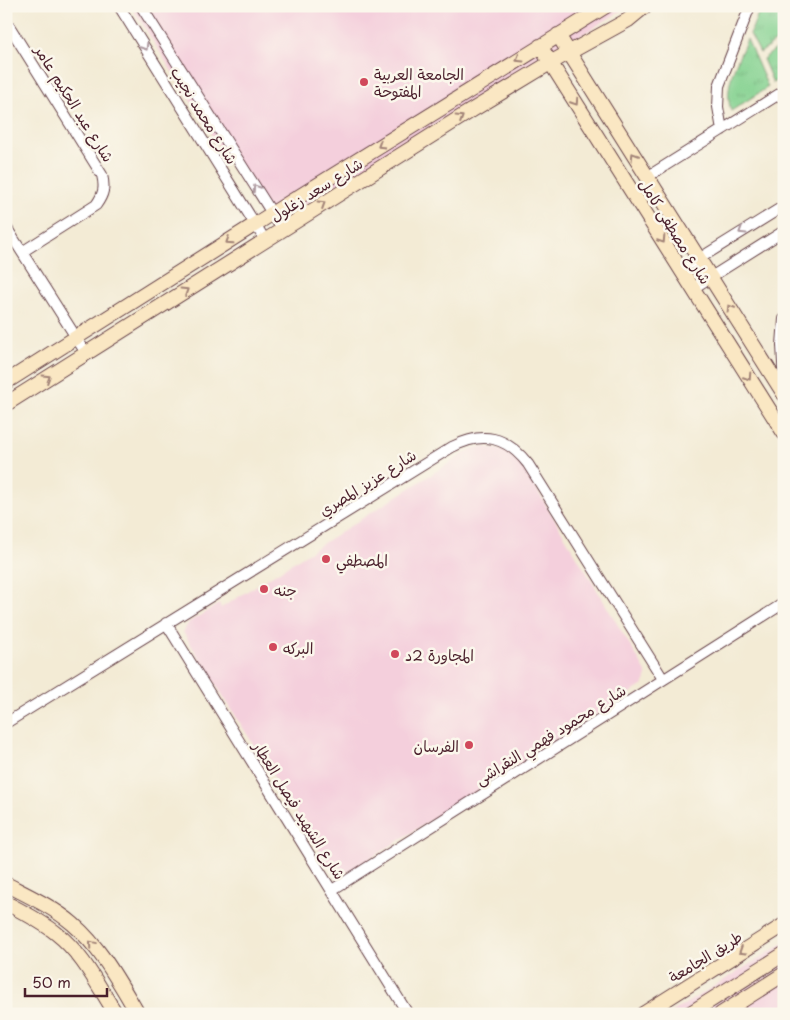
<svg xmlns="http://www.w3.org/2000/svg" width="790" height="1020" font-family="'Playpen Sans','Playpen Sans Arabic',sans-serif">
<defs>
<pattern id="grass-tufts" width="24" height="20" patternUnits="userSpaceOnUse" patternTransform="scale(1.25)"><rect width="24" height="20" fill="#85d291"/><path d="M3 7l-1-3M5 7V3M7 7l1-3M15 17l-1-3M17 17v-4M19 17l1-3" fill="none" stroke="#74b47d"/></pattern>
</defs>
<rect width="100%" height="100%" fill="#fbf7ec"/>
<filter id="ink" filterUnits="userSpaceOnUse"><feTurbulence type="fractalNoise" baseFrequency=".02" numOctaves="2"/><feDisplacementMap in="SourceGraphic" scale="10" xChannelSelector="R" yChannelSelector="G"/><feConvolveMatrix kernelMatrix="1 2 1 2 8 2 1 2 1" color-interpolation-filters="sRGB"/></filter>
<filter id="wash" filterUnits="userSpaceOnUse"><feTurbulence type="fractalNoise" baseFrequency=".0096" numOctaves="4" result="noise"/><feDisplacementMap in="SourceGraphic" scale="20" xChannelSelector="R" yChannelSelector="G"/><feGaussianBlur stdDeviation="1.12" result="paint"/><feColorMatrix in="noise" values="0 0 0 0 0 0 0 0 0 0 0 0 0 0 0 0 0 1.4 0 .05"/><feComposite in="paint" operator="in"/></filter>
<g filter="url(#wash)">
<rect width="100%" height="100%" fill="#f3ebd5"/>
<!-- built -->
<path fill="#f4cfdc" d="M131,6H629L269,226Z
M483,447L500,449L508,453L522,465L646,672V679L643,685L351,871L339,874L330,867L183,632L189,622L219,604L221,608L473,448Z
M784,943V1014H669Z"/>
<!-- grass -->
<path fill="url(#grass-tufts)" stroke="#68785e" d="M761,6H784V30L780,31L778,34L779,39L760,53L750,34Z
M747,39L768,87L731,111C723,85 737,63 747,39Z
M784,43V76L773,83L763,59Z"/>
</g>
<g filter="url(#ink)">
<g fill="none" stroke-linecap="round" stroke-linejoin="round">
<!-- street casing -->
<g stroke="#633e44" stroke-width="12">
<path id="street" d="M119,6L265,240
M141,6L282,229
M6,21L102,175C105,187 104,194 96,205L22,252
M722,130L718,107L719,86L750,6
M647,177L784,91
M6,227L86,353
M681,270L784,206
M692,289L784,231
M784,319L782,345L784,381
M166,623L408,1014
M6,723L452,447C483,431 506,436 528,464L663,679
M332,890L784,603"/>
</g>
<!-- secondary casing -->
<g stroke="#633e44" stroke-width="16">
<path id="secondary" d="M558,35L784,394
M540,46L784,433
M6,382L292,201L606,6
M6,404L469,112L550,63L628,20L645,6
M6,884C29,896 53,907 73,924C101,948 119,982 138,1014
M6,903C23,912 41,921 56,933C83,954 98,986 116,1014
M643,1014L784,925
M689,1014L784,954
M721,1014L784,974"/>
</g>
<!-- street -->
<use href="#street" stroke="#fff" stroke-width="10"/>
<!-- secondary -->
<use href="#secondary" stroke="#fae7c3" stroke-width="14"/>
</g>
<!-- one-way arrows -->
<defs><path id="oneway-chevron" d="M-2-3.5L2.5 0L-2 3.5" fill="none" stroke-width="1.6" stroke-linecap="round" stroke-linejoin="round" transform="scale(1.25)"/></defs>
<g stroke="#ae9aa0">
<use href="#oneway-chevron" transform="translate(145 47) rotate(58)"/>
<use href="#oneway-chevron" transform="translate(256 188) rotate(-123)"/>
<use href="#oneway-chevron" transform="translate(742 231) rotate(148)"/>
</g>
<g stroke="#a28377">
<use href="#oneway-chevron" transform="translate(519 59) rotate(148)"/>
<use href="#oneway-chevron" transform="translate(575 102) rotate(57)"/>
<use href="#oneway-chevron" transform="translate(460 118) rotate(-32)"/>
<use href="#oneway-chevron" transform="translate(381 145) rotate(148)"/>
<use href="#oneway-chevron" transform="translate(634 156) rotate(-122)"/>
<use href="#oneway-chevron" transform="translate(322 204) rotate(-32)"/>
<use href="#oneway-chevron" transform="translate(662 240) rotate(57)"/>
<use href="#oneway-chevron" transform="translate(229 241) rotate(147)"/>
<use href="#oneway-chevron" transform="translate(185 291) rotate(-32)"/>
<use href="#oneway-chevron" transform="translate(730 308) rotate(-122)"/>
<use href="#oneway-chevron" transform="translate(748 377) rotate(57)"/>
<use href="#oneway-chevron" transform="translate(47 378) rotate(-32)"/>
<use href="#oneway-chevron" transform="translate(92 944) rotate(-130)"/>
<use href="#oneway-chevron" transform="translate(742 951) rotate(148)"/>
</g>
</g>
<!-- markers -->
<g fill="#d1495b" stroke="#fbf7ec" stroke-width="2">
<circle cx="364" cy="82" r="5"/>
<circle cx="326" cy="559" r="5"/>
<circle cx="264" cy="589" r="5"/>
<circle cx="273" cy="647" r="5"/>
<circle cx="395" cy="654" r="5"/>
<circle cx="469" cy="745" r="5"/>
</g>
<g text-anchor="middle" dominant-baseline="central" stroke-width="5" stroke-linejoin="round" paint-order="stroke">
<!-- poi labels -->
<g font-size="15" fill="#4a1f2b" stroke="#fbf7ec" text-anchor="start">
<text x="374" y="73">الجامعة العربية<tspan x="374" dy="17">المفتوحة</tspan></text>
<text x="336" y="559">المصطفي</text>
<text x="274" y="589">جنه</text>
<text x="283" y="647">البركه</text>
<text x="405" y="654">المجاورة 2د</text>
<text x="459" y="745" text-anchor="end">الفرسان</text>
</g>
<!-- street labels -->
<g font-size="15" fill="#4a1f2b" stroke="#fbf7ec">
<text transform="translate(75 103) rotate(58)">شارع عبد الحكيم عامر</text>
<text transform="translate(205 115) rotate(58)">شارع محمد نجيب</text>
<text transform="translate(316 189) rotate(-32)">شارع سعد زغلول</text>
<text transform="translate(676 231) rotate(58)">شارع مصطفى كامل</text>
<text transform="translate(367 482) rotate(-32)">شارع عزيز المصري</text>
<text transform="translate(550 734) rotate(-32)">شارع محمود فهمي النقراشى</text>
<text transform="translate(300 810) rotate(58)">شارع الشهيد فيصل العطار</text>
<text transform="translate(705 956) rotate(-32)">طريق الجامعة</text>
</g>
</g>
<!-- margin -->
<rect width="790" height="1020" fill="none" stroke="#fbf7ec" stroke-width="25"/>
<!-- scale -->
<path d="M25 988v8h82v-8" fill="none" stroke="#4a1f2b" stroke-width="2.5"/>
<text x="32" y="988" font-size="15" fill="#4a1f2b" stroke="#fbf7ec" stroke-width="4" paint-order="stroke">50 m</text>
</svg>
